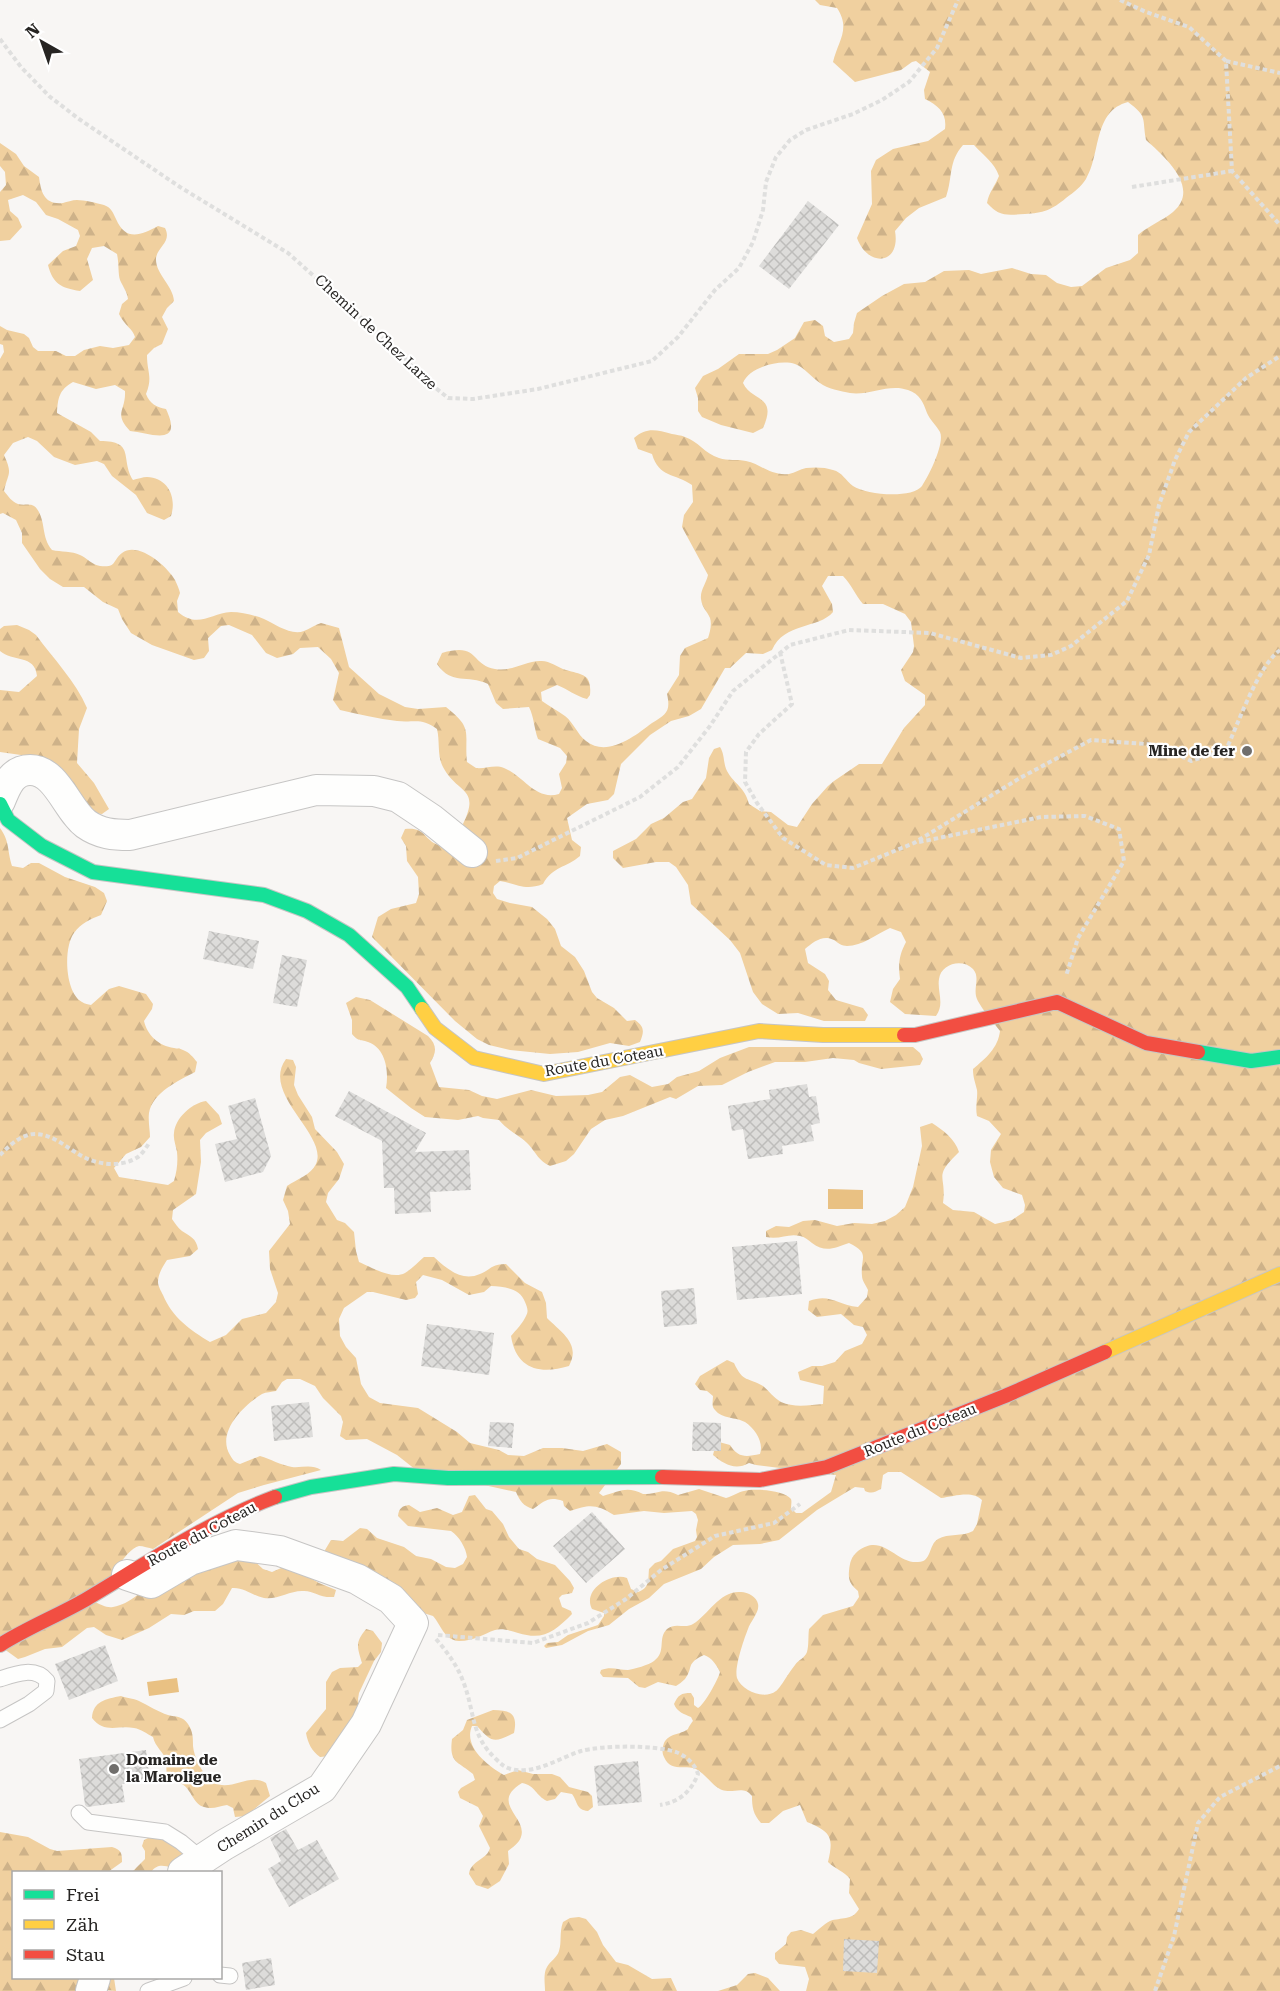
<svg xmlns="http://www.w3.org/2000/svg" width="1280" height="1991" font-family="'Roboto Serif',serif">
<defs>
<pattern id="forest-firs" width="22" height="20" patternUnits="userSpaceOnUse" patternTransform="scale(1.5)"><rect width="22" height="20" fill="#f0d09f"/><path d="M5 1l3.5 6h-7zM16 11l3.5 6h-7z" fill="#ceb289"/></pattern>
<pattern id="building-cross-hatch" width="8" height="8" patternUnits="userSpaceOnUse" patternTransform="scale(1.5)"><rect width="8" height="8" fill="#dddcda"/><path d="M0 0l8 8M0 8l8-8" fill="none" stroke="#bebdbb"/></pattern>
</defs>
<rect width="100%" height="100%" fill="#f8f6f4"/>
<!-- forest -->
<path fill="url(#forest-firs)" d="M815,0H1280V1991H806L809,1979L805,1967L779,1964L775,1959V1953L786,1944L787,1937L791,1932L801,1930L813,1934C818,1930 824,1924 830,1921C841,1917 852,1921 859,1909L849,1893L850,1879C844,1871 835,1869 828,1862C834,1837 831,1832 807,1822L800,1805L783,1811L769,1823H761C753,1814 752,1807 752,1796C743,1785 734,1794 722,1790C712,1786 706,1774 696,1769C684,1764 671,1773 664,1757C662,1753 662,1748 664,1743C669,1733 680,1735 688,1729C688,1728 692,1722 693,1721L691,1717C684,1714 677,1712 674,1704C678,1695 681,1693 691,1693L694,1698V1705L698,1708C704,1705 718,1680 720,1672C716,1664 712,1658 704,1655C685,1664 694,1667 685,1679C682,1682 679,1684 676,1686L658,1682L645,1688L639,1687L628,1678L603,1677L600,1673L601,1670C611,1666 619,1670 628,1670C634,1669 649,1665 654,1661C667,1651 657,1639 667,1629C675,1622 685,1629 693,1624C709,1614 720,1590 741,1592C748,1592 757,1597 758,1604C760,1612 750,1622 748,1629C744,1639 734,1668 737,1678C742,1691 764,1700 776,1691C777,1691 781,1685 782,1684C786,1678 790,1671 795,1665C798,1660 805,1658 807,1652C809,1645 808,1636 809,1629L823,1615L853,1606L859,1597L858,1591C851,1585 848,1581 849,1571C850,1562 851,1557 858,1551C883,1532 896,1564 918,1562C932,1562 928,1545 938,1539C948,1533 963,1537 973,1531L977,1524L982,1500C973,1490 954,1496 941,1498L901,1472H888L883,1475L881,1489C875,1492 872,1494 865,1491L864,1488L855,1487L817,1510L779,1540L760,1544L733,1545L714,1557L701,1569L664,1584L649,1598L629,1609L609,1625L588,1631L562,1645L546,1648L544,1646L547,1643L558,1642L568,1635L598,1625L604,1616V1613L592,1609C582,1590 611,1572 627,1578L631,1589L638,1592C650,1588 648,1580 649,1569L655,1563L661,1561L673,1549L695,1541L697,1537L696,1530L698,1520L696,1514L692,1511L664,1513L644,1511L614,1515C596,1504 590,1504 570,1511L564,1506L563,1501C548,1496 545,1501 533,1509C523,1506 520,1501 516,1492L416,1470L397,1455L367,1439L346,1440L340,1436L343,1422L341,1416L323,1398L315,1386L300,1379H287L282,1382L276,1391C272,1392 266,1392 262,1394C244,1405 216,1432 230,1455C233,1460 234,1462 240,1464L260,1456C271,1459 280,1465 292,1467C302,1468 312,1464 321,1470L264,1485L238,1493L153,1549C149,1548 143,1546 139,1546C125,1549 103,1590 95,1602C102,1605 106,1608 113,1607C132,1603 135,1594 150,1588C183,1573 214,1564 249,1556L263,1569L272,1572L288,1565L319,1583L336,1590L334,1597C318,1598 314,1590 302,1591C289,1591 277,1600 264,1598C253,1596 244,1587 232,1588L223,1604L215,1611H194L184,1615L171,1614L149,1628L122,1640L106,1635L94,1627L87,1628L62,1647L45,1649L25,1657L18,1659L0,1646V828C10,842 7,850 12,866L23,868L31,863H39L65,877L95,887L104,893L107,901L101,915C91,919 81,923 74,933C63,948 65,993 82,1002C85,1004 88,1004 91,1005L109,989L119,986L146,994L153,1004L152,1009L144,1021C147,1035 159,1046 174,1048C182,1050 175,1046 183,1050C189,1052 193,1057 197,1062L195,1072C178,1081 153,1092 149,1113C148,1121 150,1130 150,1137L141,1147L126,1154L114,1168L119,1177L168,1185L174,1181C177,1171 178,1162 177,1152C176,1146 173,1139 174,1133C175,1118 192,1103 206,1101L219,1115L222,1124L206,1133L200,1140L201,1162L196,1194L173,1210L172,1219C175,1223 178,1228 182,1231C191,1237 196,1238 198,1249L190,1256L167,1260C163,1266 158,1274 158,1282C158,1286 161,1291 163,1295C172,1317 190,1330 210,1342L226,1335L242,1319L266,1313L276,1302L278,1293L270,1269L269,1251L290,1224L288,1211L283,1200L287,1186C297,1179 311,1175 316,1164C329,1135 260,1094 286,1059L293,1060L296,1067L294,1085L298,1095L312,1117L315,1129L337,1152L344,1164L339,1179L328,1193L326,1202L337,1220L345,1223L354,1232L356,1251L359,1262C371,1267 392,1280 405,1273C412,1269 418,1262 424,1257H434C447,1269 462,1282 480,1274C492,1269 491,1264 506,1264L525,1283L542,1292L546,1303L547,1318C562,1333 581,1344 569,1366C540,1375 516,1369 511,1336C516,1330 523,1323 526,1316C529,1311 527,1307 525,1302C520,1288 505,1287 491,1286L484,1292L469,1295L442,1280L423,1275L416,1282L418,1294L415,1298L406,1300L373,1292H367L344,1308L339,1319L340,1336L346,1347L356,1358L361,1384L369,1397L380,1403L418,1408L457,1432L470,1443L499,1450L508,1455L524,1456L543,1448H562L583,1451L607,1444L621,1452V1464L599,1493L603,1496C620,1491 627,1486 643,1494C659,1494 662,1487 678,1495L699,1489L726,1498C733,1496 738,1492 744,1491C753,1488 785,1490 791,1499C792,1502 791,1505 791,1508L796,1513H802L831,1492L836,1475L756,1465L749,1463C735,1471 724,1464 713,1455L715,1447L719,1442L730,1445C738,1458 746,1457 760,1454C764,1442 755,1429 745,1422C736,1417 722,1419 715,1410C711,1406 713,1401 713,1396L707,1391L700,1390L695,1384L700,1376L727,1360L734,1363C743,1383 748,1377 763,1386C769,1391 774,1398 781,1402C794,1408 810,1405 823,1404L824,1386L800,1380L798,1372L812,1366H822L835,1362L845,1351L862,1344L867,1335L863,1327L854,1325L841,1314L817,1317L808,1310L809,1301C830,1293 837,1305 858,1307L867,1297L868,1290C866,1285 862,1281 862,1276C860,1257 871,1254 849,1243C835,1248 825,1253 812,1243C808,1240 805,1237 800,1236C788,1233 780,1240 766,1237V1231L776,1226L789,1227L803,1221L815,1220L837,1226L854,1223L872,1224L885,1221L896,1215L905,1207L913,1187L922,1146L920,1127L932,1123C943,1130 955,1139 959,1152C932,1178 947,1174 943,1203L953,1210L974,1212L995,1224L1012,1220L1024,1212L1025,1205L1022,1195L1003,1188L994,1177L990,1162L991,1150L1001,1134L989,1121L977,1116C975,1107 978,1097 977,1090C975,1081 973,1078 973,1069C986,1058 998,1048 1000,1031C994,1023 978,1005 976,996C974,986 980,977 973,969C962,958 941,964 939,979C937,992 945,1004 936,1016L905,1014L890,1002L893,989L900,979C898,965 899,955 906,942L901,932L890,928C877,934 862,946 847,946C842,946 838,943 834,940C823,934 813,942 805,949L808,963L825,974L829,981L828,990L836,1000L863,1008L868,1015L865,1021H824L798,1013L778,1014L762,1004L753,992L740,953L730,940L691,904L688,885L676,867L669,862H656L623,868L613,858V851L636,839L651,824L664,818L683,802L692,799L706,778L709,758L714,749L720,747C725,755 723,763 727,771C734,784 745,787 749,804L760,811L771,812L788,825L797,827L812,804L828,786L834,781L859,764H882L904,728L925,705V695L905,681L901,670L913,652L914,646L911,622L905,614L883,604H863C855,595 852,585 843,576H828L822,586L832,604L833,612C819,629 784,622 772,650L763,654L746,653L730,668H725L701,709L689,716L671,721L650,735L621,764L614,794L608,800L587,804L567,818L572,840L581,847L580,856C566,868 553,866 543,884C525,891 518,884 500,881L494,886L493,893L497,899L510,903L532,907L547,919L555,929L561,946L575,957L584,971L592,992L597,998L614,1008L627,1021L635,1020C645,1027 644,1032 640,1042L629,1046L610,1043L578,1052L550,1054L510,1050L489,1045L477,1039L455,1021L372,937L378,917L391,909L416,903L419,894L418,877L407,861L406,846L401,838L405,829C426,827 423,839 438,845C444,847 451,848 457,849L466,835L463,824C481,787 457,794 443,767C437,756 440,741 437,729C421,717 415,723 397,721C378,719 359,714 340,710L333,700L339,673L331,659L318,647L300,648L293,654L277,658L266,653L252,635L229,625L221,626L208,638L209,651L204,658L194,660L152,645L131,633L122,619L118,609L103,602L84,587H63L50,579L40,569L22,543V533L16,520L3,513L0,514V359L4,352L3,345L0,344V326L7,330L24,334L29,338L33,347L38,351H56L66,356H75L84,350L100,346L113,348L129,345L135,337C133,329 124,325 119,314L122,304L128,299C127,291 123,287 120,280C118,274 119,263 117,254L104,246L92,248L87,259L93,280L80,291C61,288 53,284 48,265L63,251L76,246L80,236L78,230L58,219L46,215L36,202L23,195L8,200L10,211L18,218L22,227L10,240L0,241V192L6,185L5,172L0,166V143L16,154L24,166L39,177C41,192 44,205 63,203C67,202 72,200 77,200C84,200 97,203 104,205C112,208 113,213 116,219C126,242 141,235 158,226L165,228C172,242 158,246 156,258C155,274 173,285 174,301L167,308L162,317L168,329L162,344L154,348L147,355C147,373 153,376 146,394C150,404 156,407 166,409C184,448 150,433 130,431C113,413 126,411 125,391L115,385L96,389L73,382C59,390 58,398 57,413L91,432L100,441C136,441 120,459 133,480C137,479 143,477 147,477C168,478 177,497 171,516L164,520L147,513L136,495L112,476L104,464L97,461L75,465L54,457L37,441L28,437L13,443L4,455C13,475 8,472 4,491C8,496 12,502 18,504C25,506 32,502 37,509C46,521 41,537 52,550C61,552 72,551 80,555C87,558 92,565 100,566C117,568 112,561 122,553C138,541 167,566 175,580C177,584 179,589 180,593L177,601L178,612C198,629 211,613 231,612C242,612 254,615 264,619C275,624 291,636 304,631C309,629 315,625 321,623L339,628L349,667L379,694L405,707L418,709L446,707C474,729 464,732 467,762L476,768C486,769 495,764 504,768C524,776 535,801 559,794L562,788L559,774L566,763L567,756L560,748L538,739C534,728 534,717 529,707L503,709L496,703L488,684C467,674 452,686 437,664L442,653C480,642 470,665 495,669C512,672 525,661 540,661C549,660 557,667 566,670C582,675 592,673 590,695L587,699C575,696 568,689 557,685L541,692L542,701C549,706 558,711 565,716C574,723 577,734 586,741C607,758 635,736 652,723C666,714 671,712 667,694L679,675L680,656L685,648L708,638C710,632 712,624 710,618C707,611 702,608 701,599C700,590 706,584 708,575L682,527L684,515L693,502L692,485C675,473 659,478 652,454L638,449L634,438C647,427 656,430 672,434C676,435 681,435 685,437C698,441 705,454 719,458C728,461 737,459 746,461C761,464 770,476 789,474C795,473 800,469 806,468C814,467 825,467 833,470C842,472 846,481 853,486C866,495 912,499 922,486C929,476 945,443 940,432C936,425 930,420 927,413C923,402 920,394 908,390C889,383 869,396 850,393C841,391 827,389 820,383C812,378 804,367 795,364C780,359 749,367 743,383C752,402 778,395 763,428L753,433L721,425L702,417L698,411V398L695,388L703,376L718,369L739,354H768L777,350L795,338L804,322L815,320L823,326L825,336L834,342L849,339L853,333L854,323L857,313L882,296L904,284L925,282L944,271L969,270L981,274L1012,268L1031,274L1046,275L1057,283L1071,287L1082,286L1106,268L1130,260L1138,253V235C1148,226 1162,221 1173,212C1201,188 1165,157 1146,140C1142,118 1148,117 1128,102C1093,111 1101,154 1086,179C1081,187 1074,192 1066,198C1052,210 1043,213 1025,214C1006,215 1000,217 987,203C989,192 995,186 999,176C994,162 984,156 974,145H963C948,162 953,177 946,197L919,208L906,218L895,231C901,265 868,268 857,238L872,204L871,171L876,160L893,149L928,141L945,129C947,113 939,106 925,99L924,90L930,72L916,61L912,62L901,70L855,82L833,62C838,41 851,29 837,8L820,5Z
M17,625L29,630L36,635C53,658 76,682 87,708L79,729L77,763L94,783L109,809L102,814L93,813L44,762L21,755L0,752V690L19,692L37,676C35,654 12,662 0,651V629L4,626Z
M356,997L370,1000L428,1036C437,1045 437,1052 430,1063L439,1087L469,1090L482,1096L497,1099L531,1090L556,1096L588,1095L602,1092L620,1077L630,1075L652,1087L668,1084L677,1077L699,1071L720,1058L749,1047H913L920,1053L923,1059L920,1065L881,1069L859,1063L854,1060L833,1058L805,1062H775L748,1072L722,1085L698,1086L676,1099L670,1097L623,1116L605,1120L591,1129L574,1154L566,1161L550,1166C539,1161 536,1153 529,1145C520,1135 509,1132 499,1120L483,1118L478,1116L458,1120L425,1117L411,1108L386,1088C389,1072 386,1048 368,1042C359,1039 359,1042 352,1034V1020L346,1003Z
M475,1495L486,1509L492,1511L503,1524L509,1537L519,1549L528,1552L537,1559L555,1565L570,1581L574,1588L572,1593L562,1595L559,1598L562,1607L571,1611L572,1614C555,1631 544,1641 518,1633C511,1631 503,1628 495,1630C483,1634 475,1641 459,1641C444,1640 441,1625 433,1616L414,1610L325,1555V1550L331,1540L343,1541L360,1528L367,1529L377,1538L404,1547L416,1556L431,1559L446,1567L455,1568L463,1564L467,1557C466,1548 459,1536 451,1531L408,1526L398,1516C399,1508 402,1506 409,1505L420,1512L437,1508L453,1515L462,1512L469,1496Z
M366,1629L373,1631L382,1643L381,1652L374,1661L359,1693L358,1699L360,1715L330,1756L320,1757C312,1751 308,1744 306,1733L326,1709V1682L332,1672L340,1668L358,1667L362,1663C357,1646 355,1643 366,1629Z
M121,1696C126,1698 133,1698 139,1701C148,1705 158,1712 168,1715C176,1717 183,1716 188,1724C193,1731 193,1738 193,1746C194,1758 203,1775 213,1782C230,1793 249,1772 266,1783L270,1796L246,1816L235,1817L233,1808L227,1805C220,1806 212,1810 204,1807C193,1804 192,1790 182,1784C179,1782 173,1782 170,1779C165,1774 167,1767 166,1761C164,1752 155,1747 153,1737C147,1734 141,1729 134,1728C118,1725 104,1734 92,1718C93,1701 106,1699 121,1696Z
M493,1710C511,1710 518,1714 514,1733C494,1743 492,1743 477,1726H472C463,1747 488,1766 504,1775L518,1770L533,1774H552L560,1777L569,1787L588,1792L592,1796L593,1807L588,1811C576,1810 578,1802 572,1794L561,1792L555,1799L547,1801C536,1796 535,1785 522,1783C489,1803 528,1817 521,1837C519,1843 513,1847 508,1851L509,1864L500,1881L488,1889L476,1885L469,1874C471,1860 487,1860 490,1848L479,1826L483,1816L478,1807L460,1798L458,1792L461,1788L475,1780L473,1774C457,1761 449,1763 452,1739L463,1730L467,1720Z
M0,1832L28,1837L50,1849L57,1851L112,1847C121,1850 122,1852 122,1862L108,1872H14V1978H114L116,1991L77,1988L76,1991H0Z
M161,1836L182,1852L183,1860L172,1868C163,1865 157,1864 151,1872H132L145,1859V1851L142,1846L144,1840L150,1837Z
M579,1917L586,1919L597,1932L603,1945L616,1962L628,1965L652,1979L671,1978L677,1991H545C545,1984 543,1973 547,1967C550,1961 557,1958 559,1951C562,1942 559,1933 563,1922L570,1918Z
M755,1973L768,1978L780,1991H718L737,1985L748,1974Z"/>
<!-- water -->
<path fill="#e9c183" d="M828,1189L863,1190V1209H828Z
M177,1678L179,1692L149,1696L147,1682Z"/>
<!-- building -->
<path fill="url(#building-cross-hatch)" d="M808,201L839,225L789,289L759,266Z
M209,931L259,941L253,969L203,959Z
M282,955L307,960L297,1007L273,1003Z
M807,1084L809,1097L816,1096L820,1123L811,1125L814,1141L782,1146L783,1154L748,1159L743,1129L732,1131L728,1106L770,1099L769,1090Z
M349,1091L426,1133L415,1152L469,1150L471,1190L430,1192L431,1212L395,1214L394,1188H384L382,1141L335,1116Z
M255,1098L271,1156L263,1172L225,1182L215,1144L237,1139L228,1106Z
M797,1241L802,1294L737,1300L732,1247Z
M694,1288L697,1324L664,1327L661,1291Z
M427,1324L494,1333L489,1375L421,1366Z
M309,1402L313,1437L274,1441L271,1406Z
M490,1422L514,1423L512,1448L488,1446Z
M693,1422L721,1423V1451H692Z
M592,1512L625,1549L586,1583L553,1546Z
M105,1645L118,1681L69,1700L55,1664Z
M146,1750L150,1780L122,1784L125,1802L87,1807L85,1805L79,1759Z
M638,1761L642,1802L598,1806L594,1766Z
M286,1829L298,1850L317,1840L339,1879L289,1907L268,1869L281,1861L270,1838Z
M844,1939L879,1941L877,1973L843,1971Z
M271,1958L275,1985L246,1990L242,1963Z"/>
<g fill="none" stroke-linecap="round" stroke-linejoin="round">
<!-- lane casing -->
<g stroke="#c6c5c4" stroke-width="17">
<path id="lane" d="M0,1679C15,1674 35,1666 47,1681L46,1691L29,1704L0,1720
M79,1813L88,1822L165,1832L181,1842L193,1852L200,1861
M220,1975L230,1976
M148,1991L184,1978"/>
</g>
<!-- street casing -->
<g stroke="#c6c5c4" stroke-width="32">
<path id="street" d="M0,801C6,786 12,770 30,770C57,770 67,810 86,824C100,834 114,835 130,835L316,790L374,791L398,797L431,819L472,852
M127,1575L151,1583L190,1560L236,1545L280,1551L357,1579L391,1599L413,1623L366,1724L322,1788L224,1845L183,1872
M91,1991L95,1978"/>
</g>
<!-- fast casing -->
<g stroke="#c6c5c4" stroke-width="16">
<path id="fast" d="M0,804L8,820L42,846L93,872L264,895L307,911L349,935L407,987L422,1009
M1198,1052L1251,1061L1280,1057
M275,1497L311,1487L394,1474L448,1478L662,1477"/>
</g>
<!-- slow casing -->
<g stroke="#c6c5c4" stroke-width="16">
<path id="slow" d="M422,1009L435,1028L474,1058L544,1074L759,1031L823,1035H904
M1105,1352L1280,1274"/>
</g>
<!-- jam casing -->
<g stroke="#c6c5c4" stroke-width="16">
<path id="jam" d="M904,1035H915L1057,1002L1146,1043L1198,1052
M662,1477L760,1480L827,1467L1005,1396L1105,1352
M0,1645C27,1628 57,1616 85,1600C147,1563 208,1522 275,1497"/>
</g>
<!-- path -->
<path stroke="#dfdfde" stroke-width="4" stroke-dasharray="4.5 3" stroke-linecap="butt" d="M1120,0L1146,12L1189,27L1226,61L1232,171L1280,225
M0,39L21,67L49,96L79,119L180,187L288,253L397,350L421,376L448,398L473,399L538,389L652,361L678,337L715,290L739,268L753,242L763,210L766,182L776,157L790,140L806,130L853,114L882,100L909,82L937,48L958,0
M1226,61L1280,73
M1132,187L1232,171
M780,652L792,704L759,734L746,752L745,782L757,803L783,838L826,865L853,868L914,843L1020,778L1091,740L1159,745L1191,761L1226,750C1238,724 1258,666 1280,650
M919,842L1041,817L1085,816L1119,829L1124,861L1078,938L1066,976
M496,861L517,858L640,797L678,767L710,726L733,691L790,645L849,630L930,633L1021,658L1051,655L1071,646L1127,601L1149,555L1159,505L1175,460L1189,432L1246,378L1280,356
M0,1155C9,1146 21,1134 35,1134C52,1134 66,1147 80,1155C97,1165 121,1168 138,1157C142,1154 146,1148 149,1143
M438,1635L533,1643L588,1623L626,1599L661,1570L715,1536L774,1523L800,1504
M436,1639C447,1652 457,1665 463,1681C475,1711 470,1735 496,1759C501,1764 504,1767 511,1769C535,1775 559,1758 581,1751C603,1745 655,1745 676,1752C686,1756 695,1764 698,1774C691,1792 679,1802 660,1805
M1155,1991L1174,1936L1198,1823L1220,1797L1280,1766"/>
<!-- lane -->
<use href="#lane" stroke="#fefefd" stroke-width="15"/>
<!-- street -->
<use href="#street" stroke="#fefefd" stroke-width="30"/>
<!-- fast -->
<use href="#fast" stroke="#16e098" stroke-width="14"/>
<!-- slow -->
<use href="#slow" stroke="#ffcf43" stroke-width="14"/>
<!-- jam -->
<use href="#jam" stroke="#f24e42" stroke-width="14"/>
</g>
<!-- markers -->
<g fill="#706e6c" stroke="#fff" stroke-width="2">
<circle cx="1247" cy="751" r="6"/>
<circle cx="114" cy="1769" r="6"/>
</g>
<g text-anchor="middle" dominant-baseline="central" stroke-width="4.5" stroke-linejoin="round" paint-order="stroke">
<!-- street labels -->
<g font-size="15" fill="#272523" stroke="#fff">
<text transform="translate(376 332) rotate(43)">Chemin de Chez Larze</text>
<text transform="translate(604 1061) rotate(-10)">Route du Coteau</text>
<text transform="translate(920 1430) rotate(-22)">Route du Coteau</text>
<text transform="translate(202 1534) rotate(-28)">Route du Coteau</text>
<text transform="translate(268 1818) rotate(-32)">Chemin du Clou</text>
</g>
<!-- poi labels -->
<g font-size="15" font-weight="bold" fill="#272523" stroke="#fff" text-anchor="end">
<text x="1235" y="751">Mine de fer</text>
<text x="126" y="1760" text-anchor="start">Domaine de<tspan x="126" dy="17">la Maroligue</tspan></text>
</g>
</g>
<!-- legend -->
<rect x="12" y="1871" width="210" height="108" fill="#ffffff" stroke="#a9a8a7" stroke-width="1.5"/>
<rect x="24" y="1890" width="30" height="9" fill="#16e098" stroke="#a9a8a7" stroke-width="1.5"/>
<text x="66" y="1901" font-size="18" fill="#272523">Frei</text>
<rect x="24" y="1920" width="30" height="9" fill="#ffcf43" stroke="#a9a8a7" stroke-width="1.5"/>
<text x="66" y="1931" font-size="18" fill="#272523">Zäh</text>
<rect x="24" y="1950" width="30" height="9" fill="#f24e42" stroke="#a9a8a7" stroke-width="1.5"/>
<text x="66" y="1961" font-size="18" fill="#272523">Stau</text>
<!-- north arrow -->
<g transform="translate(42 42) rotate(320)" stroke="#ffffff" stroke-width="4.5" paint-order="stroke">
<path d="M0-4.5L10 22L0 15L-10 22Z" fill="#272523"/>
<text y="-9" font-size="16" font-weight="bold" text-anchor="middle" fill="#272523">N</text>
</g>
</svg>
